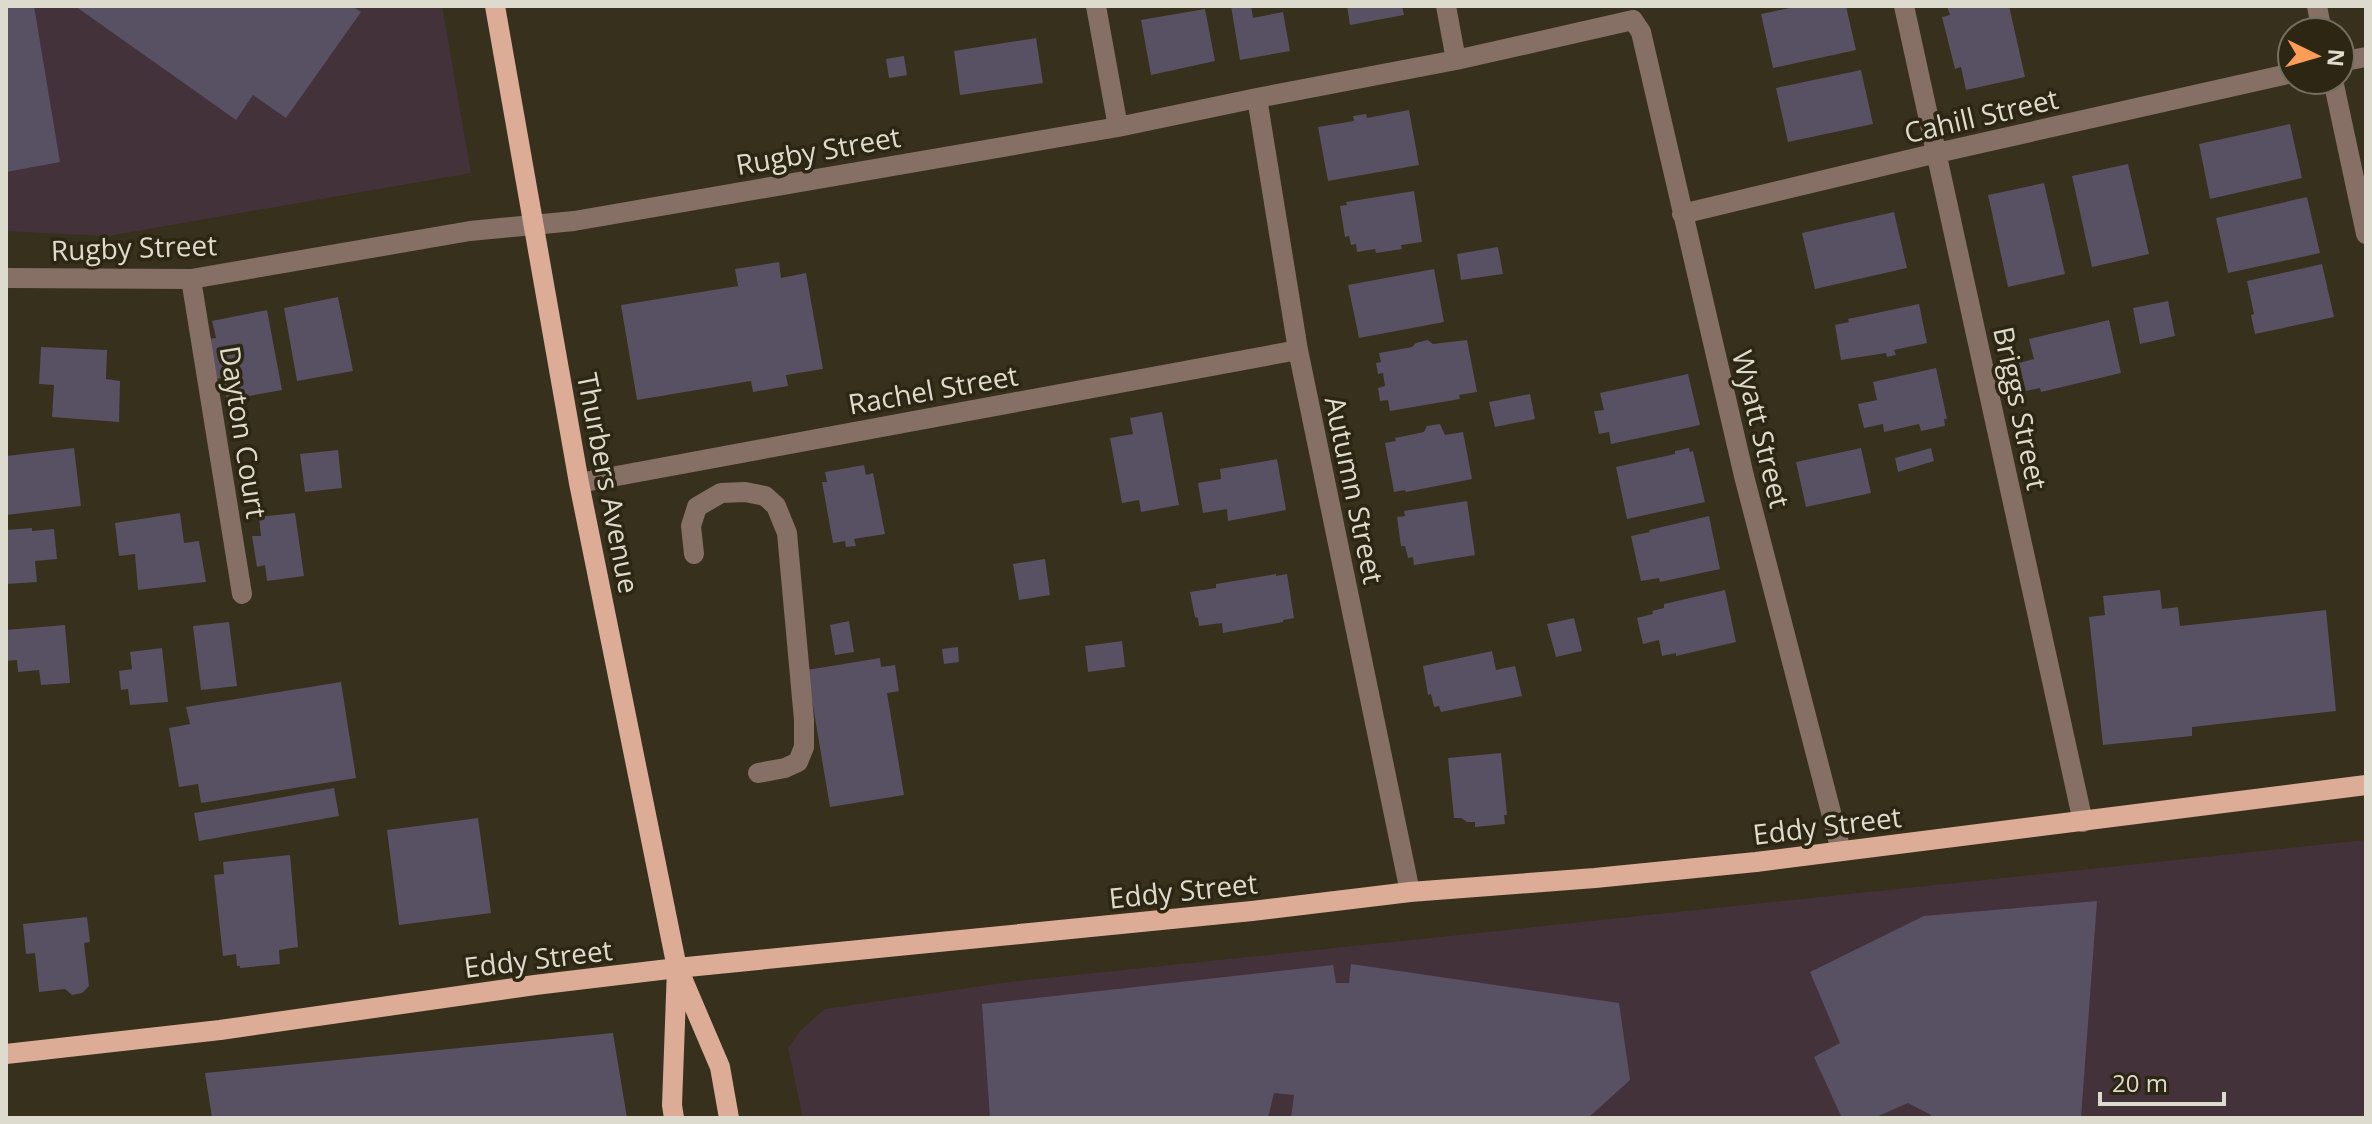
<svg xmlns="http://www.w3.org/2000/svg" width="2372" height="1124" font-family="'Open Sans',sans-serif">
<rect width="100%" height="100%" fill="#36301d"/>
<!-- education -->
<path fill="#44323a" d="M6,6H442L471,173L108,236L6,231Z
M2366,840V1118H803L788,1048L800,1031L825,1009L1009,982Z"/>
<!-- building -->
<path fill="#585063" d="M6,6H34L60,162L6,172Z
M75,6H352L361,12L286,118L253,95L236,120Z
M1231,6H1251L1253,18L1283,12L1290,51L1240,60Z
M1347,6H1402L1404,15L1350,25Z
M1799,6H1846L1856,50L1773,68L1761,14Z
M1947,6H2009L2025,77L1966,90L1961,67L1955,69L1942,17L1950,15Z
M1205,9L1215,61L1151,75L1141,20Z
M1036,38L1043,83L960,95L954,51Z
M904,56L907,75L889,78L886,59Z
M1861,70L1873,124L1788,142L1776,88Z
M1409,110L1419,165L1328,181L1318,127L1354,121L1353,116L1366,114L1367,118Z
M2290,124L2302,178L2210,199L2199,144Z
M2128,164L2149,254L2092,267L2072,176Z
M2044,183L2065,274L2008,287L1988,195Z
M1414,191L1422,242L1401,245L1402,249L1376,253L1375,249L1357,252L1356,244L1351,245L1349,236L1345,237L1340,206L1347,205L1346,202Z
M2307,197L2320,253L2228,273L2216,218Z
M1894,212L1907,268L1815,289L1802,233Z
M1498,247L1503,274L1461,280L1457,254Z
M779,262L781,278L806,273L823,369L786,375L788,386L753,392L751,381L637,400L621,305L738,286L735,269Z
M2322,264L2334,317L2255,334L2251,315L2254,314L2247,281Z
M1434,269L1444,322L1359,338L1348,285Z
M338,297L353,371L297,381L284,308Z
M2168,301L2175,336L2140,344L2133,308Z
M1919,304L1927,343L1894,350L1896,355L1887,357L1886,353L1841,360L1835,325L1849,322L1848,319Z
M267,310L282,390L227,400L223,378L215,379L207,339L216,338L212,321Z
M2109,320L2121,373L2041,392L2040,388L2026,391L2019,363L2034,359L2029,339Z
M1428,340L1433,344L1467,340L1477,392L1459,395L1460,399L1390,411L1388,400L1380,401L1378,388L1385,386L1383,373L1378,374L1376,363L1381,362L1379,353L1412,347L1416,343Z
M41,347L107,350L106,379L120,381L119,422L52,417L54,385L39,384Z
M1936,368L1947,419H1944L1945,426L1921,431L1919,424L1884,432L1883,424L1864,428L1858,404L1877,400L1873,382Z
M1688,374L1700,425L1611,444L1609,432L1599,434L1594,411L1604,410L1600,393Z
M1530,394L1535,419L1495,427L1489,402Z
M1162,412L1179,505L1141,512L1139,500L1122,503L1110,438L1133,434L1130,418Z
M1440,424L1445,435L1463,432L1472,479L1406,492L1405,490L1394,492L1385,443L1396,441L1395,438L1424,432L1427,426Z
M74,448L81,506L6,515V456Z
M1689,448L1690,452L1693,451L1705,502L1627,519L1616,467L1675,454V451Z
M1861,448L1871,493L1806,507L1796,462Z
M1931,448L1934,461L1898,472L1895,458Z
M338,450L342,488L305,492L300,454Z
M1277,459L1286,510L1228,521L1227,509L1203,513L1198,483L1221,479L1220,469Z
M864,465L866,475L873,473L885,534L854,539L856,546L846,547L845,541L833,543L822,482H827L825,472Z
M1467,501L1475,555L1414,565L1413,557L1408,558L1405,546H1401L1397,517L1405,516L1404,511Z
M180,513L184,543L199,541L206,582L138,590L135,554L119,556L115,523Z
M295,513L304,576L267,581L265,565L257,567L252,536H261L259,517Z
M1709,516L1720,569L1660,582L1659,578L1641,581L1631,536L1650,532L1649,530Z
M32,528V531L54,529L57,559L35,561L37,582L6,584V530Z
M1045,559L1050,595L1019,600L1013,564Z
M1276,574V576L1287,574L1294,618L1283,620V622L1223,633L1222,623L1199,626L1198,618L1195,617L1190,592L1216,588V584Z
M1725,590L1736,642L1676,656V653L1662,656L1659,640L1643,644L1637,618L1653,614L1652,611L1664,608V604Z
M2160,590L2162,609L2178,607L2180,626L2326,610L2336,711L2192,727V736L2103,745L2089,617L2105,615L2103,596Z
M1574,618L1582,651L1556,657L1547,624Z
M849,621L854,652L835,655L830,625Z
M229,622L237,686L201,690L193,626Z
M65,625L70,683L41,685L39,670L18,672L17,660L6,661V630Z
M1122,641L1125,667L1088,672L1085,646Z
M958,647L959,662L944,664L942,649Z
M162,648L168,702L130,705L128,689L121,690L119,671L132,669L130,652Z
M1492,651L1496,670L1515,666L1522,696L1441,712L1439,706L1434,707L1431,694L1428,695L1423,666Z
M880,658L881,667L895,665L899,691L887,693L904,795L830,807L807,670Z
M341,682L356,778L201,803L198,784L179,787L169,728L190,724L186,707Z
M1501,753L1507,815H1504L1505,824L1475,827V822H1467L1461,818H1454L1448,758Z
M334,788L339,816L199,841L194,813Z
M478,818L491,913L399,925L387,830Z
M290,855L298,947L279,950L280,964L240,968V966H237L236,954L223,956L214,875L224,874L223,862Z
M2097,901L2081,1118H1930L1931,1115L1908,1103L1874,1118H1842L1814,1057L1840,1043L1810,972L1924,916Z
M87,917L90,942L84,943L89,986L82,993L72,995L65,989L39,992L35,953L26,954L23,924Z
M1351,964L1619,1003L1630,1080L1588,1118H1291L1294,1095L1274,1093L1268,1118H990L982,1004L1333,965L1336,983H1349Z
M613,1033L627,1118H212L205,1073Z"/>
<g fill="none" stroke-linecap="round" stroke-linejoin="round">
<!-- minor -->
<path stroke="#866f64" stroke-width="20" d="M1096,6L1118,127
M1446,6L1456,60
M1904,6L2083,822
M2317,6L2322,32
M2340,62L2366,57
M2333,80L2366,234
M1257,98L1298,350L1410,892
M1682,214L1937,153L2292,73
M6,278L191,279L470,231L574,221L1118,127L1257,98L1456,60L1633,20L1641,32L1744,476L1841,851
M191,279L242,594
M579,483L1298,350
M694,554L691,526L697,507L721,493L745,492L765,496L776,506L787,533L804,720V747L798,762L785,768L758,773"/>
<!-- major -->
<path stroke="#dcac96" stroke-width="20" d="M495,6L579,483L677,968L672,1105L674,1118
M679,971L720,1067L729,1118
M6,1054L220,1030L535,985L677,968L1252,911L1410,892L1595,878L1756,862L2366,785"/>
</g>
<g text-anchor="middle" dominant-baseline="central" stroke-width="7" stroke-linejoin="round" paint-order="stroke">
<!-- street labels -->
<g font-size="28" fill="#dddace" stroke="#2c2613">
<text transform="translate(1981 115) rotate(-13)">Cahill Street</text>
<text transform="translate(818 150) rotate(-10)">Rugby Street</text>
<text transform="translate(134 247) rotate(-2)">Rugby Street</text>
<text transform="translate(933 389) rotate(-10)">Rachel Street</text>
<text transform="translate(2021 408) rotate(78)">Briggs Street</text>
<text transform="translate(1762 429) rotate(76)">Wyatt Street</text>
<text transform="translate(244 432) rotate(81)">Dayton Court</text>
<text transform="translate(609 483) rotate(79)">Thurbers Avenue</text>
<text transform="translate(1355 490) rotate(78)">Autumn Street</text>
<text transform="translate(1827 825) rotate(-7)">Eddy Street</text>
<text transform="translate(1183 890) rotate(-6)">Eddy Street</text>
<text transform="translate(538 958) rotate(-7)">Eddy Street</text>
</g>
</g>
<!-- border -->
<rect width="2372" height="1124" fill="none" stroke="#dddace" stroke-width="16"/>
<!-- north arrow -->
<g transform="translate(2316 56) rotate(95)"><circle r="38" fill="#2c2613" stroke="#736e5e" stroke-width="2"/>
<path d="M0-6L14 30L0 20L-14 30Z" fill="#fe9c58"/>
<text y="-12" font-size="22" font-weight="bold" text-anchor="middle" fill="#dddace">N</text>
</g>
<!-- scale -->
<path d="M2100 1092v12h124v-12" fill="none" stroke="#dddace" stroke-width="4"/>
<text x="2112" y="1092" font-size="24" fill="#dddace" stroke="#2c2613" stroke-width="6" paint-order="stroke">20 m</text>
</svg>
